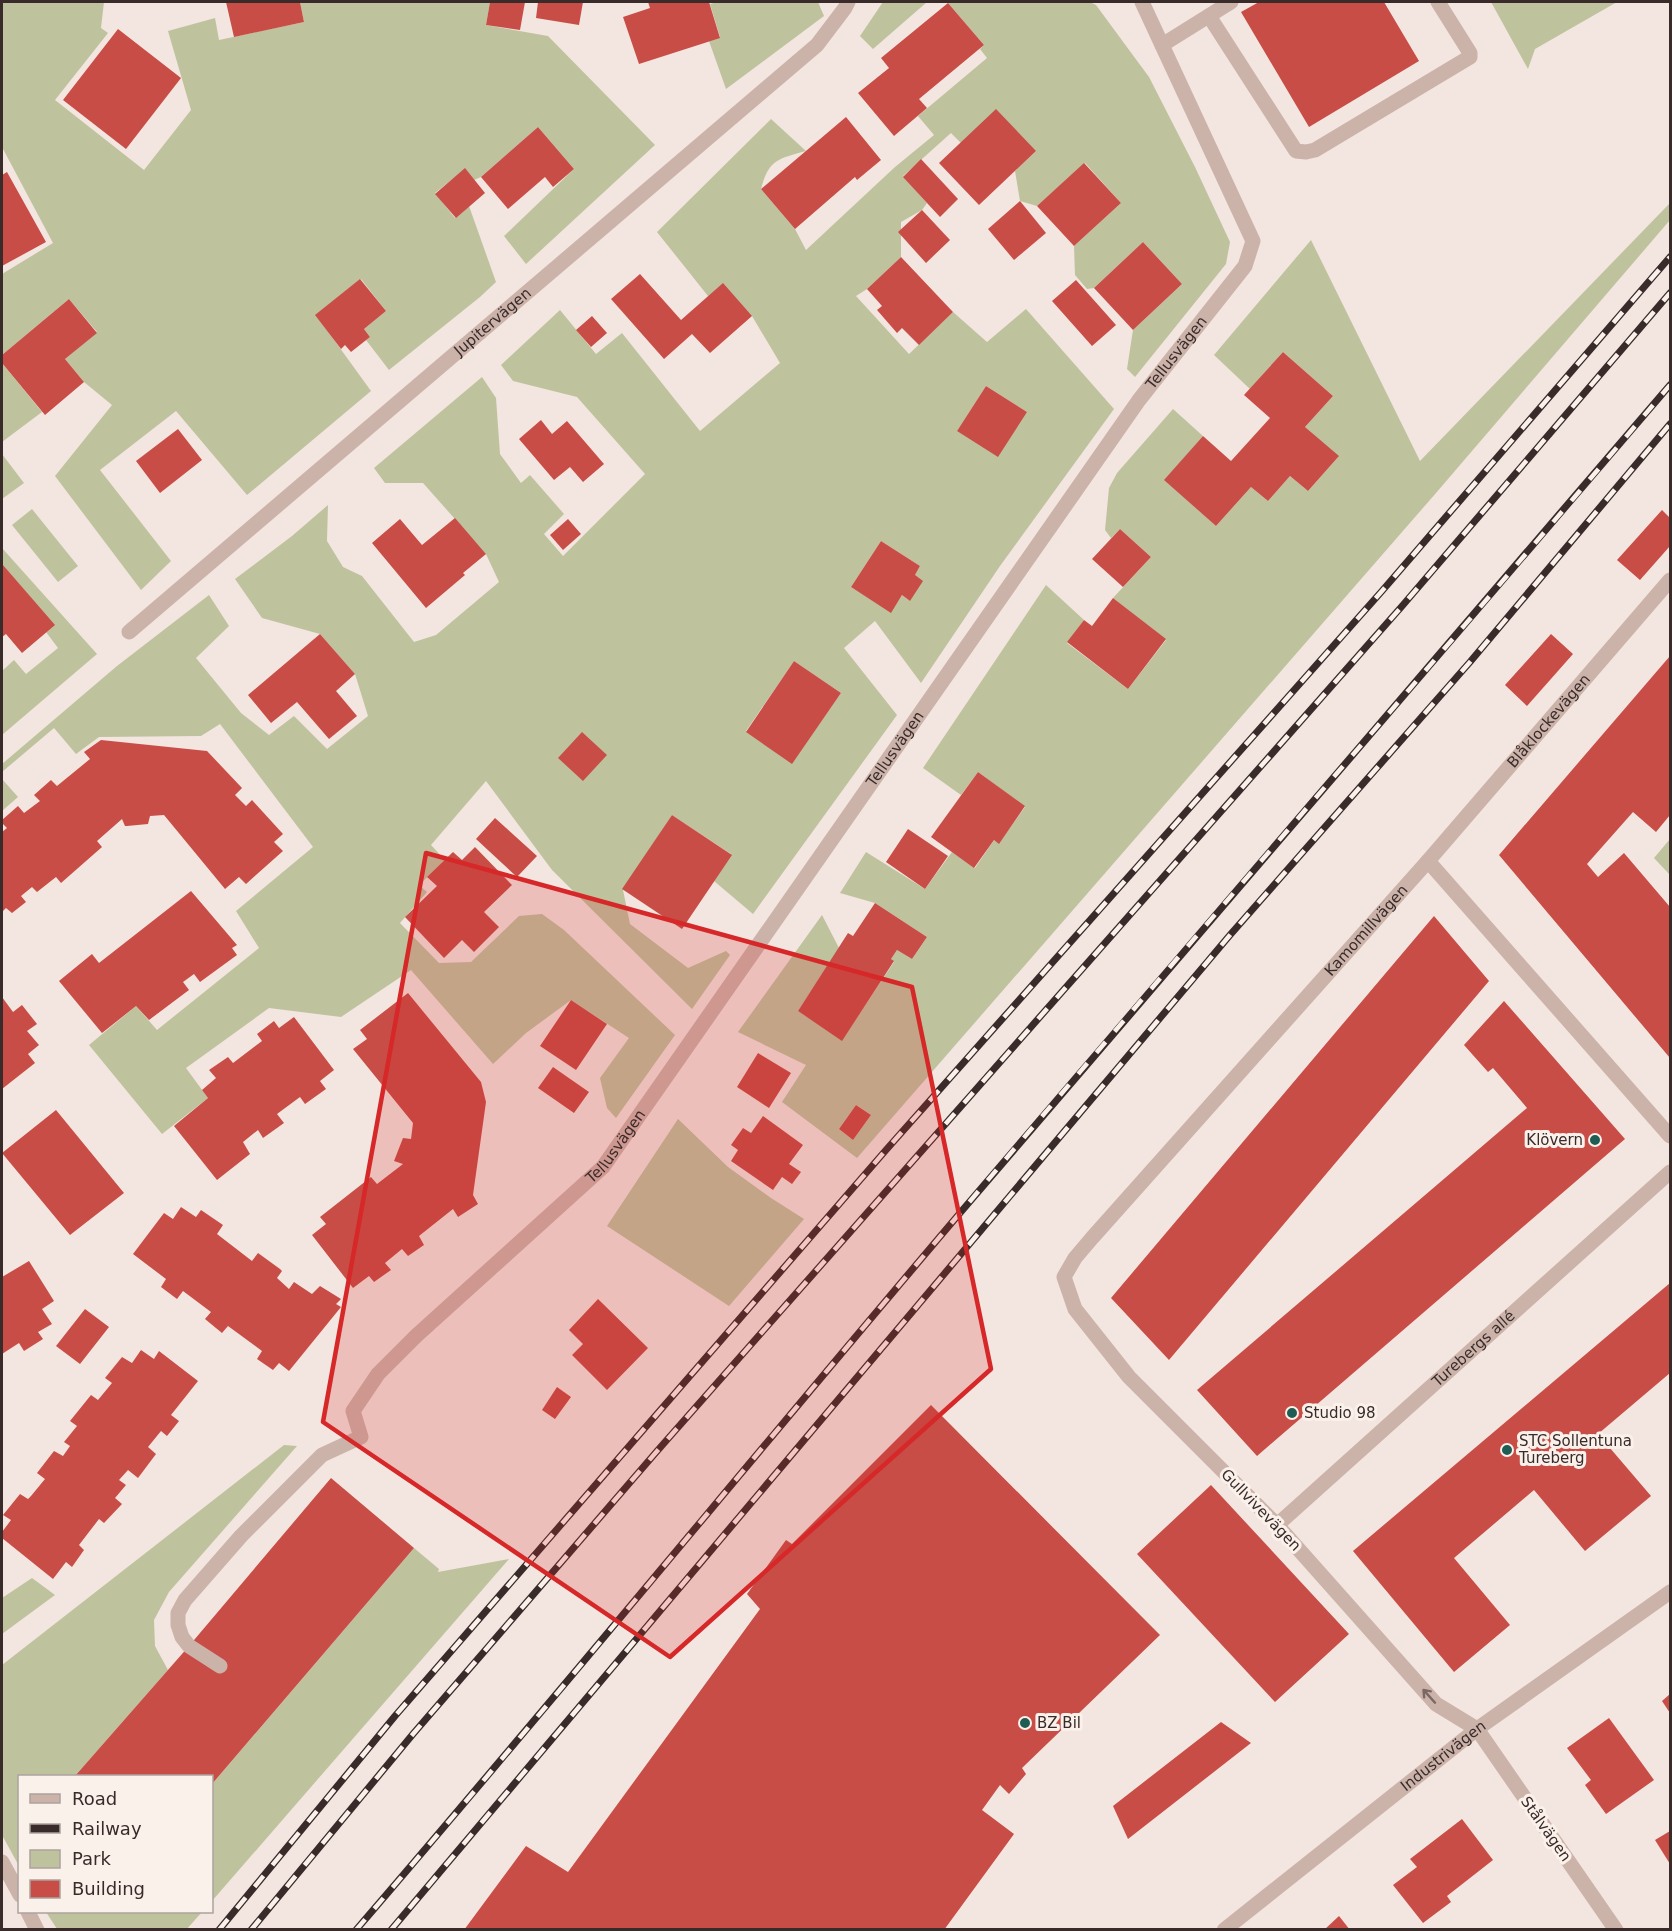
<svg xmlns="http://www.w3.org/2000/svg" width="1672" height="1931" font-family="'DejaVu Sans',sans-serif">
<rect width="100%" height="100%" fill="#f3e5df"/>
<!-- green -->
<path fill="#bec39e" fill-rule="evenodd" d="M2,2H104L101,28L108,33L55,100L144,170L191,110L168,31L215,18L219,40L304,22L300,2H490L486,25L548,36L655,145L526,264L504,236L574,169L538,127L481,177L474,180L465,169L435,193L455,218L469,206L496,282L480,297L389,370L366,340L370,337L364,329L386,311L361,279L316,315L371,391L247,495L176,411L100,470L171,561L141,590L55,476L112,405L84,382L65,359L97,332L69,299L2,355V274L53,243L2,147Z
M717,2H818L824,16L726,89L709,41L720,37L710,4Z
M883,2H927L873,49L860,36Z
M938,2H1090L1096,5L1149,77L1195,167L1230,242L1226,264L1135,377L1127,369L1133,330L1182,284L1143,242L1094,288L1087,289L1075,275L1074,246L1121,203L1085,163L1037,206L1020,201L1015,171L1036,151L961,143L951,133L903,176L927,203L922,210L901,222V257L867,289L856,296L909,354L953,312L987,342L1026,309L1114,409L1000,566L921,683L875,621L844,648L897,715L753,914L714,881L731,854L672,815L623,890L630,924L688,968L726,951L730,955L692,1009L552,870L486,781L431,845L445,860L419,885L427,892L400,923L439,963L471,962L519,916L542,914L564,930L675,1035L616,1118L607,1108L600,1078L629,1038L571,1000L526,1033L493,1064L411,970L341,1017L269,1008L186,1068L208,1098L162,1134L89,1045L136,1006L157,1030L259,948L236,911L313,847L220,724L201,736L99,737L76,754L54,728L2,772V764L117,666L209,595L229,626L196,658L241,713L269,735L294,716L327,749L368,716L355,674L320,634L262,618L235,579L292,536L328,505L327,541L343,567L362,576L414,642L436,635L499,582L486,554L423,483H385L374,468L482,377L496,398L500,454L521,483L530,475L564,514L544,534L563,556L645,474L577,397L513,381L501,365L560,310L596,354L622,333L700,431L780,363L752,316L708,296L657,232L771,119L806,151C778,159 769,159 761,189L795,229L806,250L895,167L934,135L918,116L987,58L980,49L984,45L948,3ZM986,386L1027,412L957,431ZM881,541L920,566L915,575L910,601L902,595L891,612L851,587ZM794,661L841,693L792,763L746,731Z
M1491,2H1617L1535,49L1528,69Z
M1670,203V220L1436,493L857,1158L782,1102L806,1065L738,1032L822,915L839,948L798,1011L842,1040L894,962L891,959L897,950L912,959L927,937L875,903L840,893L866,852L925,889L952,852L975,868L994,840L999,843L1025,807L978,772L961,795L923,768L1046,585L1084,620L1067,643L1128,689L1166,640L1113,598L1151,557L1120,529L1111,538L1105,530L1109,488L1117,473L1173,409L1203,436L1165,480L1216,526L1251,487L1268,501L1290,476L1308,491L1338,457L1305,427L1333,396L1283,352L1250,389L1214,355L1311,240L1420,461ZM856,1105L871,1115L853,1140L839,1129Z
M2,363L42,412L2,442Z
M2,454L24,483L2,499Z
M32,509L78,566L58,582L12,525Z
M2,548L97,654L2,735V671L14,660L26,674L58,648L46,632L54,625L2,564Z
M2,779L18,797L2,811Z
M1670,839V875L1654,858Z
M678,1119L728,1167L771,1198L804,1219L729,1306L607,1226Z
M284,1445L297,1446L169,1592L154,1620L155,1646L168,1670L75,1776H20L19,1866L2,1835V1665Z
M414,1548L439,1569L438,1572L509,1559L212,1901V1784Z
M32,1578L55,1595L2,1634V1598Z
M46,1912H202L186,1930L57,1929Z"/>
<!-- building -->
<path fill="#c94d47" d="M226,2H300L304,22L234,37Z
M490,2H525L520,30L486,25Z
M538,2H583L579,25L536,18Z
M648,2H709L720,38L639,64L623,17L650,8Z
M1259,2H1384L1419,61L1309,127L1241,12Z
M948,3L984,45L919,99L927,108L894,136L858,93L889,68L881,58Z
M118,29L181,78L126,149L63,100Z
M996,109L1036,151L979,205L939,163Z
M846,117L881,160L857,180L855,177L795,229L761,189Z
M538,127L574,169L553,187L545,177L508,209L481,177Z
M921,159L958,199L940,217L903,177Z
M1084,163L1121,203L1074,246L1037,206Z
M465,168L485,193L456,218L435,194Z
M7,172L46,242L2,266V175Z
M1020,201L1046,233L1014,260L988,229Z
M922,210L950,240L926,263L898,232Z
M1143,242L1182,284L1133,330L1094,288Z
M901,257L953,312L919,345L902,328L897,333L877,310L882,306L867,289Z
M640,274L681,320L723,283L752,316L710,353L692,334L664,359L611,299Z
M360,279L386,311L364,329L370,337L351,352L345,345L341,349L315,315Z
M1076,280L1116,325L1092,346L1052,301Z
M69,299L97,333L65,359L84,382L45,415L2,363V355Z
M592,316L607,333L591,347L576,330Z
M1283,352L1333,396L1305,427L1339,456L1308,491L1290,476L1268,501L1251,487L1216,526L1164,480L1203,436L1231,461L1270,418L1244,395Z
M986,386L1027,412L998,457L957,431Z
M541,420L552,434L567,421L604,464L583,482L570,467L554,480L519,439Z
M178,429L202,460L160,493L136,461Z
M1662,510L1670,518V546L1640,580L1617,560Z
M455,518L486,554L463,573L465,575L426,608L372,543L400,519L422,545Z
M568,519L581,534L563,550L550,535Z
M1120,529L1151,557L1123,587L1092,559Z
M881,541L920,566L915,575L923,581L910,601L902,595L891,613L851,587Z
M3,565L55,625L22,653L6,634L2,637V566Z
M1113,598L1166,639L1128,689L1067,642L1084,620L1092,626Z
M320,634L355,674L336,691L357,716L329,739L297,702L271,723L248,695Z
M1551,634L1573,654L1527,706L1505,685Z
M1670,656V815L1656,832L1633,812L1587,864L1598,877L1624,853L1670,907V1058L1499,855Z
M794,661L841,693L792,764L746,732Z
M582,732L607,755L583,781L558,758Z
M101,740L207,751L242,788L235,795L246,806L252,800L283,834L274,842L283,851L246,884L239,877L225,889L164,815L150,816L148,824L127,826H125L122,819L97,841L102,847L61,883L56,877L37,892L32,887L21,896L26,902L12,913L6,908L2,912V832L7,828L2,823V820L18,806L24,813L40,801L34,795L51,780L57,786L90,759L84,752Z
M978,772L1025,806L999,844L994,840L974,868L931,837Z
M672,815L732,855L682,929L622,889Z
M495,818L537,856L517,877L476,839Z
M908,829L948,856L925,889L886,862Z
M475,847L512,885L484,912L499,927L474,952L462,940L444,958L405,917L437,886L427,877L453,852L462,860Z
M191,891L237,945L232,948L237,955L200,982L194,974L183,982L189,990L149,1020L136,1006L102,1033L59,981L92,954L99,963Z
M875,903L927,937L912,959L897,950L891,959L894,961L842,1041L798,1011L848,933L853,936Z
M1434,916L1489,981L1169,1360L1111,1298Z
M408,993L481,1082L486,1102L473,1195L478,1204L458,1217L453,1209L419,1236L424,1245L408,1256L402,1249L385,1263L391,1270L374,1282L369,1276L353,1288L312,1235L326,1224L320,1217L371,1177L377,1184L403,1164L394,1161L403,1138L411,1139L413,1123L353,1049L367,1039L360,1030Z
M2,997L13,1012L22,1005L37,1024L27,1031L39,1045L28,1054L35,1063L2,1089Z
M571,1000L607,1024L576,1070L540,1046Z
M1504,1001L1625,1139L1257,1456L1197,1390L1527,1108L1493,1068L1488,1072L1464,1045Z
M294,1017L334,1070L320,1081L326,1089L305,1104L300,1097L277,1114L284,1123L263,1138L258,1130L243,1142L250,1154L217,1180L174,1126L208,1098L202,1090L216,1078L209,1070L228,1057L233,1063L262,1041L257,1034L274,1021L279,1028Z
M758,1053L791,1073L769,1108L737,1087Z
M553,1067L589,1092L574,1113L538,1088Z
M856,1105L871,1115L853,1140L839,1129Z
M56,1110L124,1193L70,1235L2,1153Z
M763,1116L803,1145L789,1164L801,1172L792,1184L782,1177L773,1190L731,1161L738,1150L731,1145L743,1128L751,1133Z
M181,1207L196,1217L201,1210L223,1225L217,1234L252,1261L258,1253L280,1269L282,1271L277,1278L289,1289L294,1282L312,1294L320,1286L341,1299L336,1304L341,1307L289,1371L279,1363L273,1370L257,1359L262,1351L228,1326L222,1333L205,1319L211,1312L183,1291L177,1299L161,1287L166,1279L133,1254L164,1213L173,1219Z
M29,1261L54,1301L42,1309L52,1324L38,1332L43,1339L24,1351L19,1343L2,1354V1277Z
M1670,1283V1373L1598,1434L1651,1496L1585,1551L1534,1490L1454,1558L1510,1625L1454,1672L1353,1551Z
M598,1299L648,1348L607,1390L572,1355L583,1344L569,1330Z
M85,1309L109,1327L80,1364L56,1346Z
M141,1350L154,1359L159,1351L198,1381L171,1415L179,1421L167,1436L161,1431L148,1447L156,1454L138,1478L128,1470L119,1480L126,1485L115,1498L122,1504L104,1523L99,1519L79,1545L84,1550L72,1567L66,1562L53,1579L2,1538V1532L11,1520L3,1515L20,1494L28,1499L31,1496L45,1479L37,1473L54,1451L63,1456L70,1446L64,1442L77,1426L70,1421L91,1395L98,1400L112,1383L105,1378L122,1357L132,1363Z
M557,1387L571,1397L555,1419L542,1410Z
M931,1405L1160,1635L1022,1768L1026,1774L1009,1794L1000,1785L982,1810L1014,1834L944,1930H464L526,1846L568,1872L760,1609L747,1594L786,1540L792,1544Z
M331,1478L414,1548L212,1784V1776H75L189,1646Z
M1211,1485L1349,1634L1275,1702L1137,1554Z
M1670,1694V1713L1662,1701Z
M1609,1718L1654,1780L1606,1814L1585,1785L1591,1780L1567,1748Z
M1221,1722L1251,1743L1128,1839L1113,1806Z
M1462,1819L1493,1860L1447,1896L1451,1902L1423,1923L1393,1885L1417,1867L1410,1859Z
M1670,1831V1864L1655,1840Z
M1339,1916L1350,1930H1324Z"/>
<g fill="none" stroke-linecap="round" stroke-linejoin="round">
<!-- minor -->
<g stroke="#ccb3aa" stroke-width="15">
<path d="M1209,16L1296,151L1306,152L1315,150L1470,57V53L1438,2"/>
<path d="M1162,45L1231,2"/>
<path id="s1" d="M129,632L817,45L845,8L848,2"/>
<path d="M1428,861L1670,1136"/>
<path id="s2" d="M1277,1525L1670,1172"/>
<path id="s3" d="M220,1666L189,1646L182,1637L178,1625V1613L185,1600L241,1536L322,1455L361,1437L353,1411L378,1374L416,1336L603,1167L1139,400L1245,266L1253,241L1142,2"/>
<path d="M2,1862L20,1895"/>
<path d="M28,1912L37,1930"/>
<path id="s4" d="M1224,1930L1477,1729L1670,1592"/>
<path id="s5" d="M1616,1930L1477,1729L1436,1704L1277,1525L1129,1377L1075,1309L1064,1277L1075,1258L1092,1238L1428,861L1670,580"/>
</g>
<!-- rail casing -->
<g stroke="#392b2a" stroke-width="7">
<path id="rail" d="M219,1930L395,1716L886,1150L1382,591L1670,257
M251,1930L413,1734L658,1450L1403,605L1670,293
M356,1930C560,1693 758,1451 960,1213C1195,935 1435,662 1670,385
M391,1930L1230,935L1470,662L1670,424"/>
</g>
<!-- rail -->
<use href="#rail" stroke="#fbf1eb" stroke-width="4.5" stroke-dasharray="14" stroke-linecap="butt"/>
</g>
<!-- one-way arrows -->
<defs><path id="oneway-shaft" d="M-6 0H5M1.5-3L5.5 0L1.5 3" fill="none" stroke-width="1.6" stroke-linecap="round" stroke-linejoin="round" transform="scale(1.5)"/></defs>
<use stroke="#7b6864" href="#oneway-shaft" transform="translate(1429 1696) rotate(-132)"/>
<!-- marked area -->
<path fill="#d62828" fill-opacity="0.2" stroke="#d62828" stroke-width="4.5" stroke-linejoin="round" d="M426,853L912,987L991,1369L670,1657L323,1422Z"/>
<!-- markers -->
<g fill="#1e5c54" stroke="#fbf1eb" stroke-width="2">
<circle cx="1595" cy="1140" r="6"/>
<circle cx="1292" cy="1413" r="6"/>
<circle cx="1507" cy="1450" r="6"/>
<circle cx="1025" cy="1723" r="6"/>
</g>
<g text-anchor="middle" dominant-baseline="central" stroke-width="6" stroke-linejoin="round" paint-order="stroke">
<!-- street labels -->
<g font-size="15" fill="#392b2a" stroke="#fbf1eb">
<text stroke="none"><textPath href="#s1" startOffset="478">Jupitervägen</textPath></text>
<text stroke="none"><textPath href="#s3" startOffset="1704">Tellusvägen</textPath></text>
<text stroke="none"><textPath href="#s5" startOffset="1600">Blåklockevägen</textPath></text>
<text stroke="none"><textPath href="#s3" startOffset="1218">Tellusvägen</textPath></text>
<text stroke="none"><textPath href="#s5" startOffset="1322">Kamomillvägen</textPath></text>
<text stroke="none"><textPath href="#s3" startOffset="732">Tellusvägen</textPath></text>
<text stroke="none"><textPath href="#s2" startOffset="264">Turebergs allé</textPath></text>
<text transform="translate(1261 1510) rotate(46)">Gullvivevägen</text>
<text stroke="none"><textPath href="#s4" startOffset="280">Industrivägen</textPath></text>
<text transform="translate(1546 1829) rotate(55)">Stålvägen</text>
</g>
<!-- poi labels -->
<g font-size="15" fill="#392b2a" stroke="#fbf1eb" text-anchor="start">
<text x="1583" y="1140" text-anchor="end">Klövern</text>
<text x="1304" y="1413">Studio 98</text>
<text x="1519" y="1441">STC Sollentuna<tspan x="1519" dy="17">Tureberg</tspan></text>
<text x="1037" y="1723">BZ Bil</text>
</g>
</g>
<!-- border -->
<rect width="1672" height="1931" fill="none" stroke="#392b2a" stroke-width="6"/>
<!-- legend -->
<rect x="18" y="1775" width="195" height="138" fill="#fbf1eb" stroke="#ada29e" stroke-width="1.5"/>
<rect x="30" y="1794" width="30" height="9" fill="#ccb3aa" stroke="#ada29e" stroke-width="1.5"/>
<text x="72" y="1805" font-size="18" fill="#392b2a">Road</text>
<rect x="30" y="1824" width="30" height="9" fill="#392b2a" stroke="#ada29e" stroke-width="1.5"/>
<text x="72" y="1835" font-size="18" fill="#392b2a">Railway</text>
<rect x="30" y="1850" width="30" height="18" fill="#bec39e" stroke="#ada29e" stroke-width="1.5"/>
<text x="72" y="1865" font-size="18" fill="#392b2a">Park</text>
<rect x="30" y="1880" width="30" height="18" fill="#c94d47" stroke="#ada29e" stroke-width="1.5"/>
<text x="72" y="1895" font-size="18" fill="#392b2a">Building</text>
</svg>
